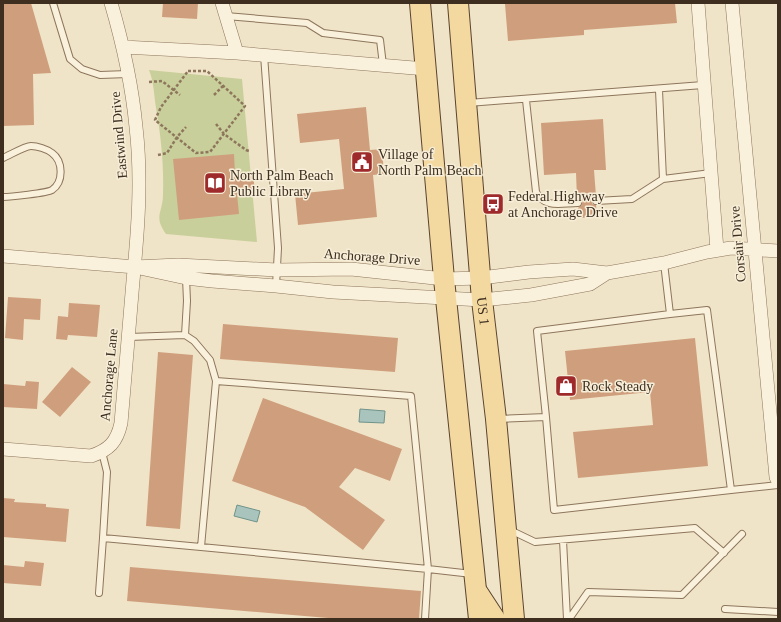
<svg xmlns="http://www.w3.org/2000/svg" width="781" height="622" font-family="Georgia,serif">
<rect width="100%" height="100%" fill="#f0e4c8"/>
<!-- green -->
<path fill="#c9cf9b" d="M149,70L242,79L257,242L166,234C153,216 163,213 163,194C164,166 161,136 156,108C154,95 154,83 149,70Z"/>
<!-- water -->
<path fill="#a9c4bc" stroke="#6f938a" d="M360,409L385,411L384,423L359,422Z
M237,505L260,511L257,522L234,516Z"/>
<!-- building -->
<path fill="#cf9f7d" d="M3,3H31L51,73L33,74L34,125L3,126Z
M163,3H198L197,19L162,17Z
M514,3H675L677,23L584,30V35L508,41L505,4Z
M366,107L370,150L382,149L384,174L373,175L377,217L298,225L295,194L344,189L339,139L300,143L297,114Z
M603,119L606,170H594L596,196L593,197L592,201V204L596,205L597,217L579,218L578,208L582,205V202L580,199H577L576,173L544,175L541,123Z
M234,154L235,174L253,172L255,193L237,194L239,214L179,220L173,159Z
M8,297L41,299L40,320L24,319L23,340L5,338Z
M69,303L100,305L97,337L68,335L67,340L56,339L58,316L68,317Z
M223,324L398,338L395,372L220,359Z
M695,338L708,466L578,478L573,432L653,425L650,392L570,400L565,351Z
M158,352L193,355L180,529L146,526Z
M72,367L91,382L60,417L42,402Z
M26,381L39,382L37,409L3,407V384L25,386Z
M263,398L402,449L390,481L355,468L339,487L385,520L363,550L305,507L232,481Z
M3,498L15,499L14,502L46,504V507L69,509L66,542L3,537Z
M25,561L44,563L41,586L3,583V565L24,567Z
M130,567L421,591L419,619H340L127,601Z"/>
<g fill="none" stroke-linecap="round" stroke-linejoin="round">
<!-- service casing -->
<g stroke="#8d765c" stroke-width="8">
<path id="service" d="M53,3L70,59L82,69L100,75L128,74
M226,16L307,23L323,33L380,40L383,65
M264,55L278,248L276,286
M659,90L663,179
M526,100L536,192C545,209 561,203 578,203
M468,103L703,85
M3,158C10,155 25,146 31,146C37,146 47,149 52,153C63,161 64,182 52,190C47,193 10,197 3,197
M596,201L632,199L663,179L711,173
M664,263L670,314L537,331L546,417L554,510L731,490L707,310L670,314
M186,278L187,301L185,335L194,341L210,360L216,381L201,547L428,569L472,574
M129,337L185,335
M216,381L411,396L428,569L425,619
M498,419L546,417
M102,452L107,472L103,538
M731,490L778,485
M510,530L535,542L695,528L724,553
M563,540L567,619
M99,593L103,538L201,547
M725,609L778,612
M569,619L588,592L682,595L742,534"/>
</g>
<!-- minor casing -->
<g stroke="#8d765c" stroke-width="14">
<path id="minor" d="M222,3L237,53
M698,3L717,250
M732,3L776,477L778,481
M123,47L237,53L426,69
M3,256L135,267L178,265L277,270L351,269L444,279L481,278L529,272L573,269L607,273
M135,267L186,278L212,281L276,286L333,292L482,300L531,295L590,284L607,273L664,263L707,252L731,248L778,251
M3,449L91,456C109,450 117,442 121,423C125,376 129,329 133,281C138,230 142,179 136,127C132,85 123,44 111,3"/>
</g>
<!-- primary casing -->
<g stroke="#5b4430" stroke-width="22">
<g id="primary">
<path d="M420,3L444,279L479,619"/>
<path id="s1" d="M458,3L482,300L496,419L514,619"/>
<path d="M478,593L495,619"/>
</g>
</g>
<!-- path -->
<path stroke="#8d765c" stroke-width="2.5" stroke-dasharray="3 2" stroke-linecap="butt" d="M188,71H207L245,106L210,152L196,153L155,120L161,107Z
M149,82L162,81L180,95
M214,95L223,86
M216,124L224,134L246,150L249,151
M158,155L167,153L177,137L186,127"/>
<!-- service -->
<use href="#service" stroke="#faf1dc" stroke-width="6"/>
<!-- minor -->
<use href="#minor" stroke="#faf1dc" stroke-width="13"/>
<!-- primary -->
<use href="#primary" stroke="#f3d9a0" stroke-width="20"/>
</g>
<!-- icons -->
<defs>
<g id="civic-square" transform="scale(1.15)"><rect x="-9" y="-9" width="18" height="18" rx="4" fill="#9e2a2b" stroke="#f7eed8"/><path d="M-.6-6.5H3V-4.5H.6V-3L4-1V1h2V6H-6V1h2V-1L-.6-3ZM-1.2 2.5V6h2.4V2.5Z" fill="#fff"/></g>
<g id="library-square" transform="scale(1.15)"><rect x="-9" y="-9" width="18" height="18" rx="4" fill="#9e2a2b" stroke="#f7eed8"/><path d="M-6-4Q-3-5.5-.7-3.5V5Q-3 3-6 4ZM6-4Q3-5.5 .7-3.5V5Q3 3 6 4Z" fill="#fff"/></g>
<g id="bus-square" transform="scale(1.15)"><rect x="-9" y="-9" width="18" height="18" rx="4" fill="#9e2a2b" stroke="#f7eed8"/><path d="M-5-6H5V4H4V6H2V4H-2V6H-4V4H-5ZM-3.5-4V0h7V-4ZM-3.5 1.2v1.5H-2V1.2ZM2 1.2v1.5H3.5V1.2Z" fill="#fff"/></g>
<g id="shop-square" transform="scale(1.15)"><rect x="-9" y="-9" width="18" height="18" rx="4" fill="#9e2a2b" stroke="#f7eed8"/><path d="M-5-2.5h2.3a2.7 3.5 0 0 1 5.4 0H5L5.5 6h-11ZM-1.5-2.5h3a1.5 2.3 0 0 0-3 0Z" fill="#fff"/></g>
</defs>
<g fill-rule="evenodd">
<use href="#civic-square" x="362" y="162"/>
<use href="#library-square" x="215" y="183"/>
<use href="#bus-square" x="493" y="204"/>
<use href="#shop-square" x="566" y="386"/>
</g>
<g text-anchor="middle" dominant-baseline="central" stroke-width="3" stroke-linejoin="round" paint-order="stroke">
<!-- street labels -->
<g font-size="14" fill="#3d2e20" stroke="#f7eed8">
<text transform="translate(119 135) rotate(-95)">Eastwind Drive</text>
<text transform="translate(738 244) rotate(-95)">Corsair Drive</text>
<text transform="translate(372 257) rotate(4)">Anchorage Drive</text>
<text stroke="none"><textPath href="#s1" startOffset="309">US 1</textPath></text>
<text transform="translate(109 375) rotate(-85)">Anchorage Lane</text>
</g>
<!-- poi labels -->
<g font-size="14" fill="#3d2e20" stroke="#f7eed8" text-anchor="start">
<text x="378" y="154">Village of<tspan x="378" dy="16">North Palm Beach</tspan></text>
<text x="230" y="175">North Palm Beach<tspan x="230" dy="16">Public Library</tspan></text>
<text x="508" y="196">Federal Highway<tspan x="508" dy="16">at Anchorage Drive</tspan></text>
<text x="582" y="386">Rock Steady</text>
</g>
</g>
<!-- border -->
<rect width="781" height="622" fill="none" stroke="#3d2e20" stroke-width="8"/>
</svg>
